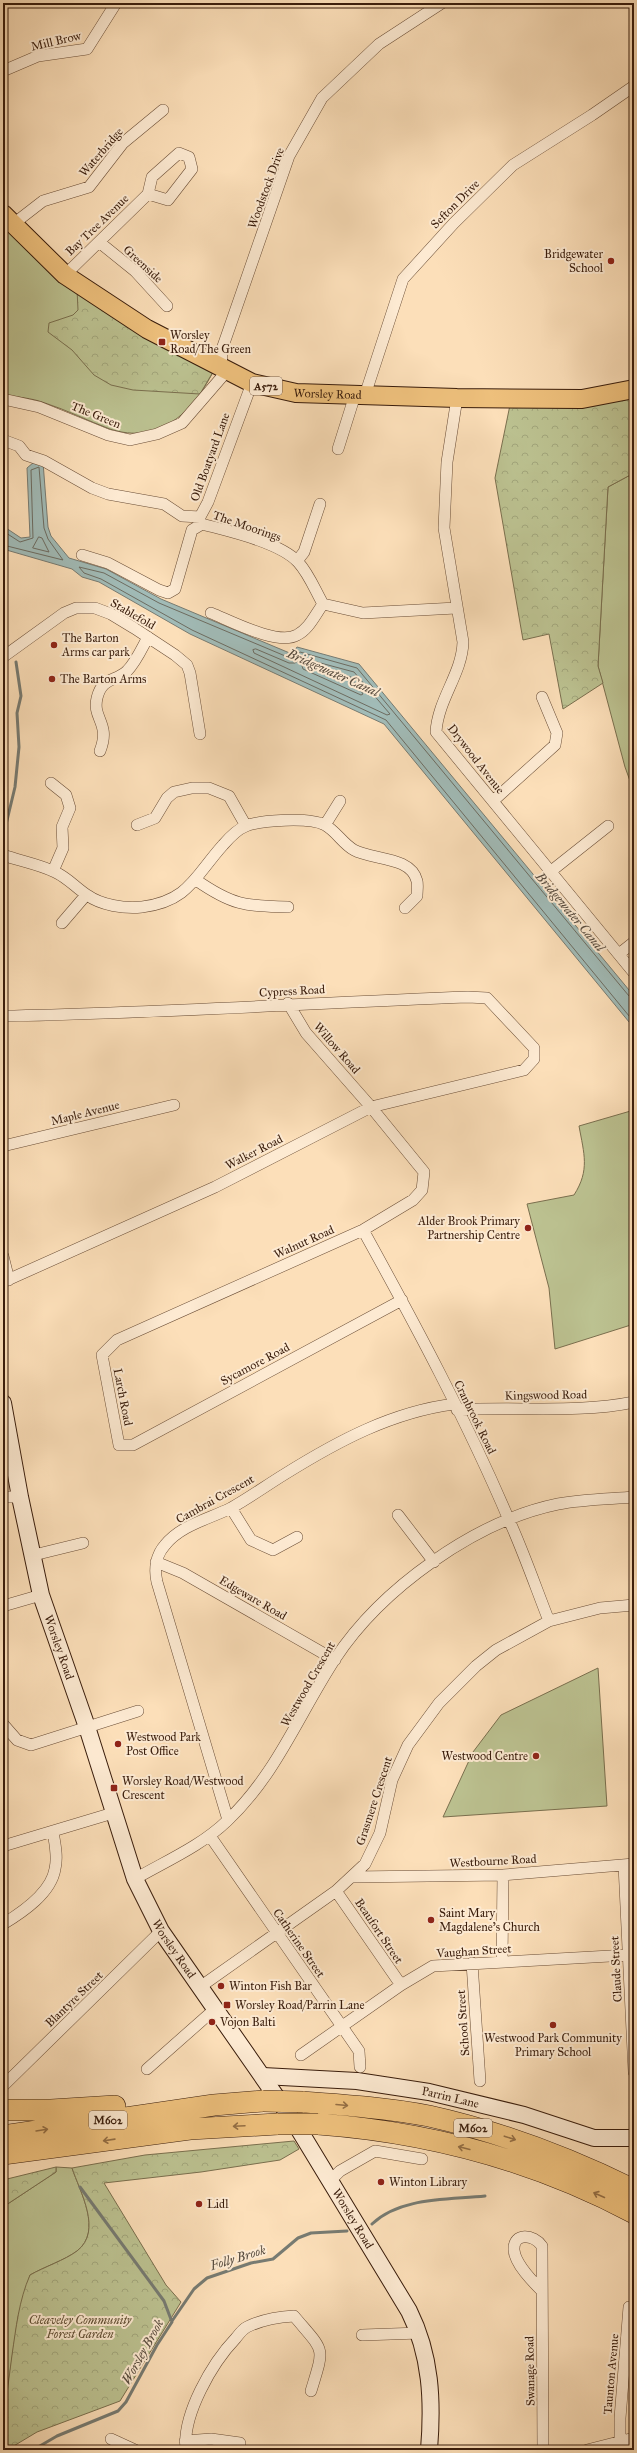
<svg xmlns="http://www.w3.org/2000/svg" width="637" height="2453" font-family="'IM FELL Great Primer',serif">
<defs>
<pattern id="forest-crowns" width="20" height="18" patternUnits="userSpaceOnUse"><rect width="20" height="18" fill="#bcc291"/><path d="M2 6a3 3 0 1 1 6 0M12 15a3 3 0 1 1 6 0" fill="none" stroke="#a2a67c"/></pattern>
</defs>
<rect width="100%" height="100%" fill="#fcdfb9"/>
<filter id="stains"><feTurbulence type="fractalNoise" baseFrequency=".005" numOctaves="4"/><feColorMatrix values="0 0 0 0 .2 0 0 0 0 .09 0 0 0 0 .02 0 0 0 .5 -.17"/></filter>
<radialGradient id="worn" r=".72"><stop offset=".6" stop-color="#630" stop-opacity="0"/><stop offset="1" stop-color="#630" stop-opacity=".3"/></radialGradient>
<!-- green -->
<path fill="#bcc291" stroke="#7a6f4e" d="M3,222L213,372C192,413 159,445 110,429C88,421 67,410 45,403C32,398 17,397 3,395Z
M634,473V792L625,767L598,666L608,487Z
M634,1110V1324L555,1349L549,1288L527,1204L574,1195C590,1170 584,1154 579,1126Z
M598,1668L607,1806L443,1817L473,1752L501,1715Z
M56,2167L72,2168C80,2192 103,2231 77,2251C65,2260 44,2267 30,2275L18,2317L3,2421V2207L56,2172Z"/>
<!-- forest -->
<path fill="url(#forest-crowns)" stroke="#7a6f4e" d="M77,289L213,372L200,394L133,390L111,385L94,375L72,350L48,332L49,323L73,315L78,310Z
M634,386V473L608,487L598,666L603,683L563,709L549,634L523,640L495,478L510,405Z
M294,2141L299,2149L280,2160L201,2172L104,2183L166,2285L181,2302L120,2401L37,2432L7,2450H3C3,2418 8,2387 12,2355C16,2328 19,2300 30,2275C44,2267 65,2260 77,2251C103,2231 80,2192 72,2168L145,2155Z
M56,2167V2172L3,2207V2180Z"/>
<!-- water -->
<path fill="#a1bbb7" stroke="#777b72" d="M34,462H43L48,527L51,536L69,558L106,569L161,599L292,654L297,647L359,664L634,996V1028L384,724L190,634L99,582L82,577L72,569L3,549V526L21,538L30,537L27,468Z"/>
<g fill="none" stroke-linecap="round" stroke-linejoin="round">
<!-- shore -->
<path stroke="#6d6c61" stroke-width="1" d="M3,531L20,542L33,538L31,470L39,467L44,528L48,539L63,560L3,545
M39,537L42,538L49,552L33,548Z
M256,649L289,663H295L302,658L354,672L390,714L387,715L254,653L253,650Z
M304,665L351,677L363,694L361,695L303,669L302,666Z
M634,998L629,996L357,668L300,652L294,658H290L159,603L104,573L79,567L84,573L101,579L192,630L386,720L634,1022"/>
<!-- stream -->
<path stroke="#777b72" stroke-width="3" d="M3,635L5,639
M3,837L15,787L19,747L17,713L21,696L16,662
M3,2071L5,2072
M372,2224C400,2197 448,2200 485,2196
M172,2321L194,2289L207,2278L251,2263L273,2259L298,2238L311,2233L347,2231
M33,2450L57,2436L118,2411L126,2402L157,2345L172,2322L164,2301L80,2187"/>
<!-- street casing -->
<g stroke="#6a4d36" stroke-width="12">
<path id="street" d="M3,71L38,56L87,49L116,3
M12,225L43,201L89,187L123,143L163,110
M99,242L135,271L167,306
M65,275L148,194L152,177L179,153L189,157L192,169L168,200L148,194
M221,369L222,349L229,329L289,156L322,98L379,44L442,3
M365,395L403,279L454,223L513,165L592,115L634,86
M457,398L447,462L444,528L463,642C462,674 438,699 436,732L634,973
M3,399L39,407L108,435L130,440L157,434L182,423L227,371
M3,440L19,446L26,455L44,461L92,488L108,494L164,504L182,516L200,517L208,502L252,383
M338,449L355,395
M82,555L108,563L159,590L168,593L175,589L192,530L202,524C228,531 279,542 298,562C309,574 315,590 323,604L363,613L456,608
M297,561L304,552L320,504
M211,613C231,621 278,646 297,635C309,629 315,615 323,604
M3,657L64,613L76,608H95L111,614L134,628L175,655L187,665L190,673L200,734
M100,751C111,723 92,719 97,698C102,677 115,682 127,671C136,662 142,648 148,637
M51,783L66,795L70,808L62,827L63,848L53,871
M493,801L555,745L557,733L542,697
M137,825L155,818L167,798L174,792L192,788H209L229,796L246,826
M325,825L340,801
M3,855C20,861 38,864 55,872C68,878 75,887 87,895C101,905 124,909 142,907C189,901 195,876 223,845C229,838 238,829 246,826C261,820 310,817 325,825C336,831 343,844 354,850C372,860 411,856 417,881C418,885 417,891 417,896L405,908
M550,872L608,826
M196,880C232,905 244,906 288,907
M62,923L86,895
M619,954L634,942
M288,1003L306,1033L371,1107L424,1172L422,1190L413,1200L363,1230L117,1340L102,1355L119,1445H133L402,1300
M3,1016C158,1013 313,1003 468,997L487,998L534,1048V1059L524,1070L371,1107L215,1187L3,1282
M3,1146L174,1105
M363,1230C415,1324 467,1421 509,1520C524,1553 536,1588 549,1621
M3,1256L9,1280
M457,1410C516,1406 576,1414 634,1402
M3,1497H20
M231,1508L251,1540L273,1550L297,1537
M398,1515L434,1562
M34,1555L83,1543
M156,1562L183,1573L335,1660
M3,1606L41,1595
M3,1724L17,1740L31,1745L138,1711
M228,1820L157,1582C154,1569 156,1555 165,1545C181,1525 209,1519 231,1508C249,1498 267,1485 285,1474C338,1441 392,1412 454,1404
M210,1836L359,2051L360,2067
M3,1846L113,1813
M624,1865L634,2072
M353,1877L503,1875L634,1864
M135,1879C166,1861 201,1846 227,1821C276,1775 299,1714 335,1659C381,1589 475,1521 558,1504C583,1499 609,1499 634,1497
M336,1891L401,1985
M3,1924C23,1912 51,1893 55,1869C58,1857 55,1844 53,1832
M502,1962L503,1875
M472,1963L480,2081
M200,1987L336,1891L365,1864L380,1833L392,1780L408,1745L439,1703L476,1666L496,1650L549,1621L600,1608L634,1605
M301,2055L401,1985L433,1966L628,1955
M147,2069L216,2008
M4,2085L161,1931
M331,2180L340,2171L375,2151L422,2159
M542,2291C533,2282 515,2264 514,2250C513,2232 534,2234 542,2246L543,2450
M362,2335L420,2333
M111,2439L135,2450
M185,2441L211,2439L240,2443
M620,2442V2418L629,2307
M186,2450C182,2415 212,2363 236,2338C239,2334 243,2329 247,2327C261,2320 278,2317 294,2316C325,2353 325,2345 311,2391
M587,2450L634,2438"/>
</g>
<!-- secondary casing -->
<g stroke="#391c0b" stroke-width="18">
<g id="secondary">
<path id="s1" d="M3,1403L20,1497L41,1595L87,1727L135,1879L161,1931L298,2128L409,2311C431,2355 433,2401 429,2450"/>
<path id="s2" d="M263,2076L357,2081L429,2092L524,2115L594,2138H634"/>
</g>
</g>
<!-- primary casing -->
<g stroke="#391c0b" stroke-width="20">
<g id="primary">
<path id="s3" d="M3,214L65,275L147,329L252,383L296,393L457,398L582,399L634,389"/>
</g>
</g>
<!-- highway casing -->
<g stroke="#391c0b" stroke-width="22">
<path id="highway" d="M303,2102C345,2105 388,2108 429,2116C501,2132 569,2158 634,2190
M3,2110H51L115,2106
M318,2124C428,2132 536,2161 634,2213
M3,2136L214,2105L263,2101
M3,2154L190,2129L278,2124"/>
</g>
<!-- street -->
<use href="#street" stroke="#fdead2" stroke-width="11"/>
<!-- secondary -->
<use href="#secondary" stroke="#fdead2" stroke-width="16"/>
<!-- primary -->
<use href="#primary" stroke="#eec07c" stroke-width="18"/>
<!-- highway -->
<use href="#highway" stroke="#eec07c" stroke-width="21"/>
<!-- highway-bridge casing -->
<g stroke="#391c0b" stroke-width="22" stroke-linecap="butt">
<path id="highway-bridge" d="M263,2101L303,2102
M278,2124H318"/>
</g>
<!-- highway-bridge -->
<use href="#highway-bridge" stroke="#eec07c" stroke-width="21"/>
</g>
<!-- one-way arrows -->
<defs><path id="oneway-shaft" d="M-6 0H5M1.5-3L5.5 0L1.5 3" fill="none" stroke-width="1.6" stroke-linecap="round" stroke-linejoin="round"/></defs>
<g stroke="#946e44">
<use href="#oneway-shaft" transform="translate(342 2105) rotate(5)"/>
<use href="#oneway-shaft" transform="translate(239 2126) rotate(177)"/>
<use href="#oneway-shaft" transform="translate(42 2130) rotate(-9)"/>
<use href="#oneway-shaft" transform="translate(510 2138) rotate(18)"/>
<use href="#oneway-shaft" transform="translate(109 2140) rotate(172)"/>
<use href="#oneway-shaft" transform="translate(464 2148) rotate(-166)"/>
<use href="#oneway-shaft" transform="translate(599 2195) rotate(-156)"/>
</g>
<!-- markers -->
<g fill="#8f2418" stroke="#fdead2" stroke-width="1.5">
<circle cx="611" cy="261" r="4"/>
<rect x="158" y="338" width="8" height="8" rx="2"/>
<circle cx="54" cy="645" r="4"/>
<circle cx="52" cy="679" r="4"/>
<circle cx="528" cy="1228" r="4"/>
<circle cx="118" cy="1744" r="4"/>
<circle cx="536" cy="1756" r="4"/>
<rect x="110" y="1784" width="8" height="8" rx="2"/>
<circle cx="431" cy="1920" r="4"/>
<circle cx="221" cy="1986" r="4"/>
<rect x="223" y="2001" width="8" height="8" rx="2"/>
<circle cx="212" cy="2022" r="4"/>
<circle cx="553" cy="2025" r="4"/>
<circle cx="381" cy="2182" r="4"/>
<circle cx="199" cy="2204" r="4"/>
</g>
<g text-anchor="middle" dominant-baseline="central" stroke-width="4" stroke-linejoin="round" paint-order="stroke">
<!-- shield labels -->
<g fill="#fdead2" stroke="#745a47" stroke-width="1">
<rect x="250" y="377" width="32" height="18" rx="3"/>
<rect x="89" y="2111" width="38" height="18" rx="3"/>
<rect x="454" y="2119" width="38" height="18" rx="3"/>
</g>
<g font-size="11" font-weight="bold" fill="#391c0b">
<text x="266" y="386">A572</text>
<text x="108" y="2120">M602</text>
<text x="473" y="2128">M602</text>
</g>
<!-- street labels -->
<g font-size="12" fill="#391c0b" stroke="#fdead2">
<text transform="translate(56 41) rotate(-13)">Mill Brow</text>
<text transform="translate(101 152) rotate(-49)">Waterbridge</text>
<text transform="translate(266 188) rotate(-70)">Woodstock Drive</text>
<text transform="translate(455 204) rotate(-45)">Sefton Drive</text>
<text transform="translate(97 225) rotate(-44)">Bay Tree Avenue</text>
<text transform="translate(143 264) rotate(43)">Greenside</text>
<text stroke="none"><textPath href="#s3" startOffset="380">Worsley Road</textPath></text>
<text transform="translate(96 415) rotate(22)">The Green</text>
<text transform="translate(210 457) rotate(-70)">Old Boatyard Lane</text>
<text transform="translate(247 526) rotate(19)">The Moorings</text>
<text transform="translate(133 614) rotate(30)">Stablefold</text>
<text transform="translate(476 759) rotate(52)">Drywood Avenue</text>
<text transform="translate(292 991) rotate(-3)">Cypress Road</text>
<text transform="translate(337 1048) rotate(49)">Willow Road</text>
<text transform="translate(85 1113) rotate(-14)">Maple Avenue</text>
<text transform="translate(254 1152) rotate(-27)">Walker Road</text>
<text transform="translate(304 1242) rotate(-24)">Walnut Road</text>
<text transform="translate(255 1364) rotate(-28)">Sycamore Road</text>
<text transform="translate(546 1395) rotate(-1)">Kingswood Road</text>
<text transform="translate(123 1397) rotate(79)">Larch Road</text>
<text transform="translate(475 1417) rotate(64)">Cranbrook Road</text>
<text transform="translate(215 1499) rotate(-29)">Cambrai Crescent</text>
<text transform="translate(253 1598) rotate(30)">Edgeware Road</text>
<text stroke="none"><textPath href="#s1" startOffset="251">Worsley Road</textPath></text>
<text transform="translate(308 1684) rotate(-60)">Westwood Crescent</text>
<text transform="translate(374 1801) rotate(-72)">Grasmere Crescent</text>
<text transform="translate(493 1861) rotate(-3)">Westbourne Road</text>
<text transform="translate(379 1931) rotate(56)">Beaufort Street</text>
<text transform="translate(299 1943) rotate(55)">Catherine Street</text>
<text stroke="none"><textPath href="#s1" startOffset="575">Worsley Road</textPath></text>
<text transform="translate(474 1951) rotate(-4)">Vaughan Street</text>
<text transform="translate(616 1969) rotate(-93)">Claude Street</text>
<text transform="translate(74 1999) rotate(-44)">Blantyre Street</text>
<text transform="translate(463 2023) rotate(-94)">School Street</text>
<text stroke="none"><textPath href="#s2" startOffset="189">Parrin Lane</textPath></text>
<text stroke="none"><textPath href="#s1" startOffset="899">Worsley Road</textPath></text>
<text transform="translate(530 2371) rotate(-91)">Swanage Road</text>
<text transform="translate(611 2374) rotate(-85)">Taunton Avenue</text>
</g>
<!-- poi labels -->
<g font-size="12" fill="#391c0b" stroke="#fdead2" text-anchor="start">
<text x="603" y="254" text-anchor="end">Bridgewater<tspan x="603" dy="14">School</tspan></text>
<text x="170" y="335">Worsley<tspan x="170" dy="14">Road/The Green</tspan></text>
<text x="62" y="638">The Barton<tspan x="62" dy="14">Arms car park</tspan></text>
<text x="60" y="679">The Barton Arms</text>
<text x="520" y="1221" text-anchor="end">Alder Brook Primary<tspan x="520" dy="14">Partnership Centre</tspan></text>
<text x="126" y="1737">Westwood Park<tspan x="126" dy="14">Post Office</tspan></text>
<text x="528" y="1756" text-anchor="end">Westwood Centre</text>
<text x="122" y="1781">Worsley Road/Westwood<tspan x="122" dy="14">Crescent</tspan></text>
<text x="439" y="1913">Saint Mary<tspan x="439" dy="14">Magdalene's Church</tspan></text>
<text x="229" y="1986">Winton Fish Bar</text>
<text x="235" y="2005">Worsley Road/Parrin Lane</text>
<text x="220" y="2022">Vojon Balti</text>
<text x="553" y="2038" text-anchor="middle">Westwood Park Community<tspan x="553" dy="14">Primary School</tspan></text>
<text x="389" y="2182">Winton Library</text>
<text x="207" y="2204">Lidl</text>
</g>
<!-- park labels -->
<g font-size="12" font-style="italic" fill="#604e33" stroke="#fdead2">
<text x="80" y="2320">Cleaveley Community<tspan x="80" dy="14">Forest Garden</tspan></text>
</g>
<!-- water labels -->
<g font-size="13" font-style="italic" fill="#584c3f" stroke="#fdead2">
<text transform="translate(333 673) rotate(24)">Bridgewater Canal</text>
<text transform="translate(570 912) rotate(50)">Bridgewater Canal</text>
<text transform="translate(238 2258) rotate(-17)">Folly Brook</text>
<text transform="translate(143 2352) rotate(-61)">Worsley Brook</text>
</g>
</g>
<!-- margin -->
<rect width="637" height="2453" fill="none" stroke="#fcdfb9" stroke-width="16"/>
<rect x="4" y="4" width="629" height="2445" fill="none" stroke="#391c0b" stroke-width="2"/>
<rect x="8" y="8" width="621" height="2437" fill="none" stroke="#391c0b"/>
<rect width="100%" height="100%" filter="url(#stains)"/>
<rect width="100%" height="100%" fill="url(#worn)"/>
</svg>
